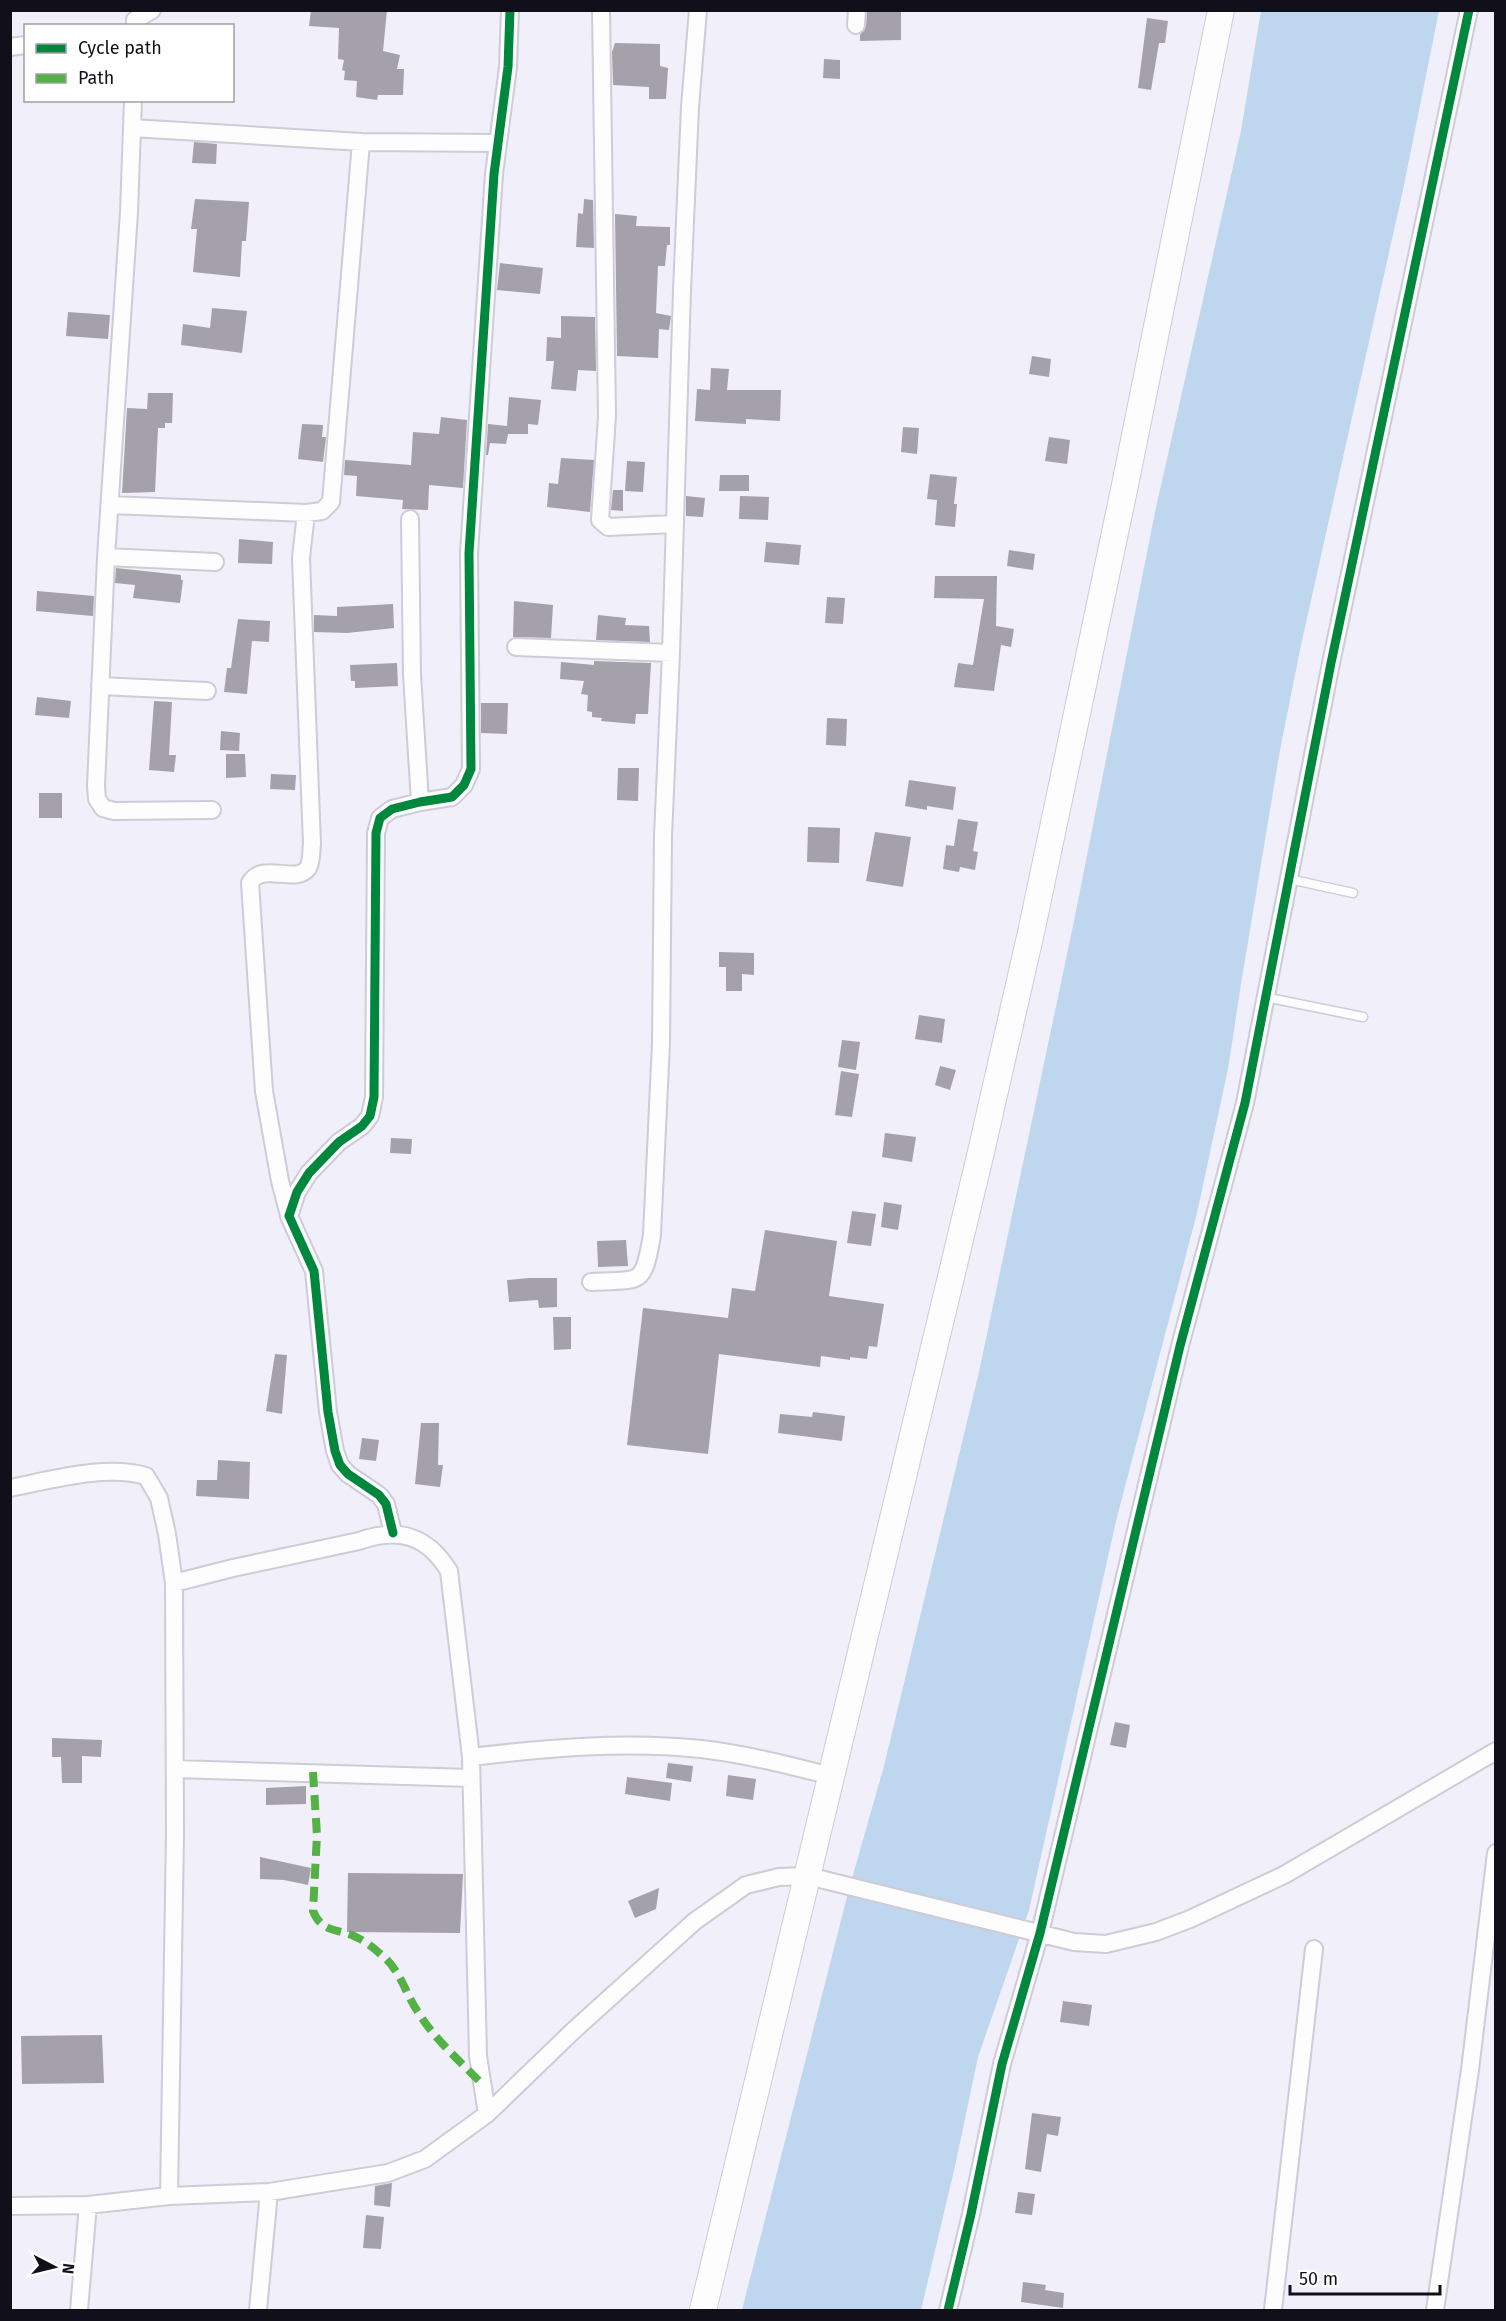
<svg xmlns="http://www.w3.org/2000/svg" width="1506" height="2321" font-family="'Fira Sans',sans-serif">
<rect width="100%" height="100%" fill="#f0effa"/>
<!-- water -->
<path fill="#bfd6ef" d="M1261,11H1439L1403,190L1301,645L1280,750L1241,984L1228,1069L1197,1213L1116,1521L1029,1910L978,2057L955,2166L921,2310H742L849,1889L884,1766L979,1372L1074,921L1155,512L1241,131Z"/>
<!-- building -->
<path fill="#a4a1aa" d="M311,10H387L383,51L400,55L397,69H404L403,95H378L377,100L356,97L357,81L344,80L345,71L342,70L344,60L338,59L339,28L309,26Z
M867,10H901V40L860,41V35L866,26Z
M1147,18L1168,21L1165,43H1159L1151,90L1138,88Z
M615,43L660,44V66L668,68L666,99H649V87L613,85L612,52Z
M824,59L840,60V79L823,78Z
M194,142L217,144L216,164L192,163Z
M195,199L249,202L246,241H242L240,277L193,272L197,229H191Z
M584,199L593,200L594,248L576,247L578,213L583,214Z
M615,214L637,216L636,226L670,227V245H667L665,266H658L656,313L671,316L669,330L659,329L658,358L617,356Z
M500,263L543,268L540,294L497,290Z
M212,308L247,311L242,353L181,345L183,324L210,328Z
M68,312L110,315L108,339L66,336Z
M561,316L595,317L596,371L578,370L576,391L551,389L554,361H546L547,337L561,338Z
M1032,356L1051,359L1049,377L1029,374Z
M711,368L729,369L727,390H781L780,421L746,419V424L695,421L697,389L710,390Z
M148,393H173L172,423H165V428H158L155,492L122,493L127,408L147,409Z
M509,397L541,400L538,425L528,424V434H508L506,444L490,443L488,455H486L488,424L507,426Z
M441,417L467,420L463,488L429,485L428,510L402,509L403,500L356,496L357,476L344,475L345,460L411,465L413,432L439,434Z
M302,424L323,425L322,437H326L323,462L298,459Z
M903,427L919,428L917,454L901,452Z
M1049,437L1070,440L1067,464L1045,461Z
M561,458L594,460L590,512L547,507L549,483L558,484Z
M627,461L645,462L643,492L625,491Z
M930,474L957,477L954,504H957L955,527L935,525L937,500L927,499Z
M720,475H749V491H719Z
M613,490H623V511L611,510Z
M686,496L705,498L703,517L686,516Z
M740,496L769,497L768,520L739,519Z
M239,539L273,542L272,564L238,563Z
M766,542L801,545L799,565L764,562Z
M1009,550L1035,554L1033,570L1007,566Z
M116,568L181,575V580H183L180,603L133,598L135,585L115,583Z
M935,576H997L996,626L1014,629L1011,647L1001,645L994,691L954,687L958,663L973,665L984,599L934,598Z
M37,591L94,596L93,616L36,611Z
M827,597L845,598L843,624L825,623Z
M514,601L553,605L551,638L513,637Z
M393,604L394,628L347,633L314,632V615L337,616V607Z
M598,615L626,618L625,625L649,626L650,642L596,640Z
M238,619L270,621L269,642L252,641L247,694L224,692L227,668H231Z
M594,661L651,663L648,714H636L635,724L601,721L602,718L592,717V712L587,711L588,695L581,694L584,681L560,679L561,662L594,665Z
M397,663L398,686L355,688V681H351L350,665Z
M37,697L71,701L69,718L35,715Z
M154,701L172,702L169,755H176L174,772L149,770Z
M481,703H508L507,734L481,733Z
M827,718L847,719L846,746L826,745Z
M221,731L240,733L239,751L220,750Z
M226,754H245L246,777L226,778Z
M618,768H639L638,801L617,800Z
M271,774L296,775L295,790L270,789Z
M909,780L956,787L953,810L927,806V810L905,806Z
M39,793H62V818H39Z
M958,819L978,822L973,851L978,852L975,870L960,867L959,872L943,869L946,845L954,846Z
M808,827L840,828L839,863L807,862Z
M875,832L911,837L903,887L866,881Z
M719,952L754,953V975L742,974V991H726V967H719Z
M919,1015L945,1019L942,1043L915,1039Z
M842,1040L860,1042L856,1070L838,1067Z
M940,1066L956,1070L950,1090L935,1085Z
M841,1071L859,1074L852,1117L835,1115Z
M885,1133L916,1137L912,1162L882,1157Z
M391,1138L412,1139L411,1154L390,1153Z
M884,1202L902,1205L898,1230L881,1227Z
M852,1211L876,1214L871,1246L847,1243Z
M765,1230L837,1241L829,1296L884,1304L877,1347L869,1346L867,1359L850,1357V1360L821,1356L820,1367L719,1354L708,1454L627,1445L643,1308L728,1318L732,1288L755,1291Z
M626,1240L628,1266L598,1267L597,1241Z
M529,1278H557V1307L539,1308L538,1300L509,1302L507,1280Z
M553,1317H571V1349L554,1350Z
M275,1354L287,1355L282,1414L266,1411Z
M813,1412L845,1416L842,1441L778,1433L780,1414L812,1417Z
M421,1423H439L438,1465H443L440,1487L415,1484Z
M362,1438L379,1440L376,1461L359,1459Z
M218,1460L250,1462L249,1499L196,1496L197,1480H217Z
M1115,1722L1130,1725L1126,1748L1110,1745Z
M52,1738L102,1740L101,1757L82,1756V1783H62L61,1757H52Z
M668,1763L693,1766L691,1782L666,1778Z
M728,1775L756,1779L753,1800L726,1796Z
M627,1777L672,1783L670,1801L625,1794Z
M306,1786V1804L266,1805V1788Z
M260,1857L311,1868L308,1885L284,1880L260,1879Z
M348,1873L463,1874L460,1933L347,1932Z
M659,1888L656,1909L635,1918L628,1901Z
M1063,2001L1092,2005L1089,2026L1060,2022Z
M102,2035L104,2083L22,2084L21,2036Z
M1032,2113L1061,2117L1058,2136L1047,2134L1041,2172L1025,2169Z
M392,2183L390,2207L374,2205L375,2186Z
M1018,2192L1035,2194L1032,2215L1015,2213Z
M366,2215L384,2217L381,2249L363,2248Z
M1023,2282L1046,2285L1045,2290L1064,2293L1063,2308L1021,2302Z"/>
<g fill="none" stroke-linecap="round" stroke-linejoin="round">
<!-- service casing -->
<g stroke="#cdccd7" stroke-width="11">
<path id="service" d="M1289,879L1353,893
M1265,997L1363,1017"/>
</g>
<!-- minor casing -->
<g stroke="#cdccd7" stroke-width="20">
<path id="minor" d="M601,10L607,416L600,520L608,527L674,524
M856,25L857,10
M135,26V20L152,10
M10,47L26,45
M133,100L129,212L106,557L96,786L97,799L103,808L114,811L212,810
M132,128L361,142
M111,505L306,513L322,511L331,502L361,142L498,143
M410,519L412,675L420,802
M106,557L215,562
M516,647L671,653
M100,686L207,691
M289,1215L280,1181L264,1091L250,883C262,861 296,885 308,868C312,861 311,851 312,844L301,558L306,513
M591,1282C641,1279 643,1288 652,1235L661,1043L663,836L671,653L682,290L690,107L698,10
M10,1488C51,1480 106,1464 146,1476L159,1498L167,1534L174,1583L175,1835L169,2196
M393,1533L386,1504L379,1495L348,1474L340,1465L335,1451L328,1412L314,1271L289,1216L297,1192L309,1173L339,1142L362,1126L370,1116L374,1097L376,833L380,818L392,809L420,802L452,797L464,785L471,769L469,553L494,174L508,67L510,10
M174,1583L233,1568L359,1541C398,1527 427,1535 449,1571L471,1757L478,2056L487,2114
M471,1757C547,1748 625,1741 701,1749C745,1754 788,1765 831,1776
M175,1769L471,1778
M10,2206L88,2205L169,2196L269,2192L388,2173L425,2159L487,2114L573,2031L695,1921L746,1885L779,1877L808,1876L1074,1942L1106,1944L1156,1932L1190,1919L1284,1875L1496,1751
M79,2310L88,2205
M258,2310L269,2192
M948,2310L971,2214L1002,2064L1040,1933L1180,1346L1245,1103L1331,663L1469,10
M1273,2310L1314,1949
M1435,2310L1470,2070L1496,1853"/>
</g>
<!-- primary casing -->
<g stroke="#cdccd7" stroke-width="28">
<path id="primary" d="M703,2310L981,1152L1032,928L1125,485L1221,10"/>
</g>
<!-- service -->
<use href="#service" stroke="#fdfdfe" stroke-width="8"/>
<!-- minor -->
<use href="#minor" stroke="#fdfdfe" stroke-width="16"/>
<!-- primary -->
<use href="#primary" stroke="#fdfdfe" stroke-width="26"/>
<!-- quiet -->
<path stroke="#54b145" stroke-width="8" stroke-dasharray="15 8" stroke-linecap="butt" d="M313,1772L317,1835L313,1911C322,1934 340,1928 358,1938C368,1943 376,1950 384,1957C401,1972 406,1995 418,2012C435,2040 461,2062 483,2085"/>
<!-- cycleway casing -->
<g stroke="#fff" stroke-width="13">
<path id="cycleway" d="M393,1533L386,1504L379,1495L348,1474L340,1465L335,1451L328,1412L314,1271L289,1216L297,1192L309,1173L339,1142L362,1126L370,1116L374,1097L376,833L380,818L392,809L420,802L452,797L464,785L471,769L469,553L494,174L508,67L510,10
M948,2310L971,2214L1002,2064L1040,1933L1180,1346L1245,1103L1331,663L1469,10"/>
</g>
<!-- cycleway -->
<use href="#cycleway" stroke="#00873e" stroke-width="9"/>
</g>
<!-- border -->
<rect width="1506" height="2321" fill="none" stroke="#11101a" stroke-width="24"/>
<!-- legend -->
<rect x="24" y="24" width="210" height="78" fill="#ffffff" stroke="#a09fa3" stroke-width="1.5"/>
<rect x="36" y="44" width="30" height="9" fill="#00873e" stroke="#a09fa3" stroke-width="1.5"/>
<text x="78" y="54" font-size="18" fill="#11101a">Cycle path</text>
<rect x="36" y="74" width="30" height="9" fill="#54b145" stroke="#a09fa3" stroke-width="1.5"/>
<text x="78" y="84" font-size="18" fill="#11101a">Path</text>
<!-- north arrow -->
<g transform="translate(54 2267) rotate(97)" stroke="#ffffff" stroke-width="4.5" paint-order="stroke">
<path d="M0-4.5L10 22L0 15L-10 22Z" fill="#11101a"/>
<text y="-9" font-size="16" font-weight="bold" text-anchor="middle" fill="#11101a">N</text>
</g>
<!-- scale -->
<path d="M1290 2285v9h150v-9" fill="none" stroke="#11101a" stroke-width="3"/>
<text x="1299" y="2285" font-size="18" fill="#11101a" stroke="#ffffff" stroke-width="4.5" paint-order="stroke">50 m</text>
</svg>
